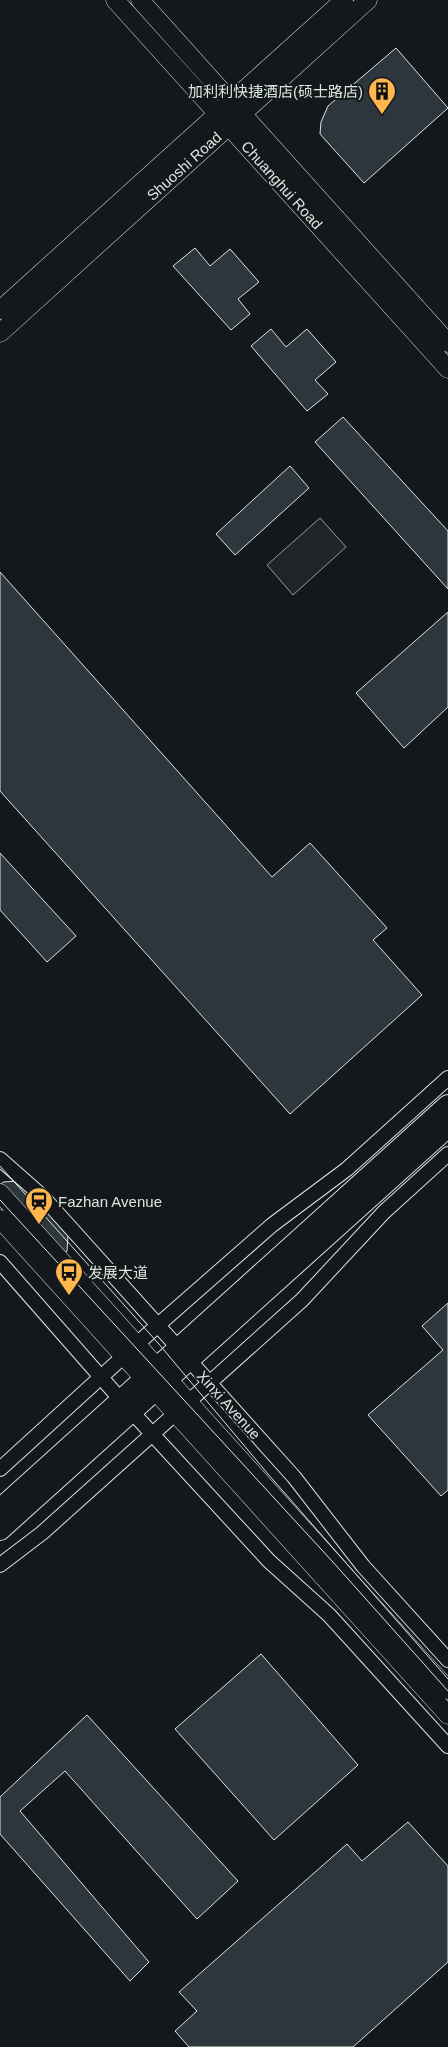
<svg xmlns="http://www.w3.org/2000/svg" width="448" height="2047" font-family="Arial,'Noto Sans SC',sans-serif">
<rect width="100%" height="100%" fill="#14181c"/>
<!-- green -->
<path fill="#202428" stroke="#939e99" d="M320,518L346,547L293,595L267,565Z"/>
<!-- building -->
<path fill="#2c363c" stroke="#d8e6dc" d="M396,48L448,108L364,183L320,134L321,122L328,106Z
M195,248L210,266L230,249L259,282L238,299L250,314L231,330L173,266Z
M271,329L286,347L307,329L336,362L315,380L328,394L307,411L251,346Z
M343,417L448,531V589L315,442Z
M290,466L309,488L235,555L216,534Z
M0,572L272,877L310,843L387,928L373,940L422,995L290,1114L0,791Z
M448,612V707L404,748L356,693Z
M0,853L76,936L47,962L0,910Z
M19,1181L68,1236L67,1251L58,1259L45,1257L0,1206V1185L3,1182Z
M448,1303V1490L441,1496L368,1415L443,1350L422,1326Z
M261,1654L358,1765L274,1840L175,1729Z
M87,1715L238,1881L197,1919L65,1771L20,1811L149,1962L130,1981L0,1834V1797Z
M408,1822L448,1866V1962L353,2047H189L175,2031L197,2011L179,1992L347,1844L362,1861Z"/>
<g fill="none" stroke-linecap="round" stroke-linejoin="round">
<!-- minor casing -->
<g stroke="#d8e6dc" stroke-width="16">
<path id="minor" d="M0,1159L42,1196L294,1477L363,1566L448,1660
M0,1262L121,1400L269,1561L329,1615L448,1746
M0,1469L158,1325L272,1225L347,1169L448,1078
M0,1565L42,1533L302,1300L384,1212L448,1154"/>
</g>
<!-- tertiary casing -->
<g stroke="#d8e6dc" stroke-width="19">
<path id="tertiary" d="M115,0L448,369
M140,0L448,343
M0,310L344,0
M0,333L368,0
M0,1193L448,1690
M0,1219L448,1715"/>
</g>
<!-- secondary casing -->
<g stroke="#d8e6dc" stroke-width="22">
<path id="secondary" d="M0,1509L448,1105
M0,1530L448,1127"/>
</g>
<!-- minor -->
<use href="#minor" stroke="#14181c" stroke-width="14"/>
<!-- tertiary -->
<use href="#tertiary" stroke="#14181c" stroke-width="18"/>
<!-- secondary -->
<use href="#secondary" stroke="#14181c" stroke-width="20"/>
<!-- tram -->
<path stroke="#d8e6dc" stroke-width="1" d="M0,1166L158,1343L268,1474L448,1679
M0,1200L332,1561L448,1691"/>
</g>
<!-- icons -->
<defs>
<g id="building-pin" transform="scale(1.4375)"><path d="M0 17L-7.5 6A9.5 9.5 0 1 1 7.5 6Z" fill="#ffb74d" stroke="#14181c"/><path d="M-4-6H4V6H1V3H-1V6H-4ZM-2.5-4.3h1.7v1.8h-1.7ZM.8-4.3h1.7v1.8H.8ZM-2.5-1h1.7V.8h-1.7ZM.8-1h1.7V.8H.8Z" fill="#111"/></g>
<g id="station-pin" transform="scale(1.4375)"><path d="M0 17L-7.5 6A9.5 9.5 0 1 1 7.5 6Z" fill="#ffb74d" stroke="#14181c"/><path d="M-3-6H3Q5-6 5-4V2Q5 4 3 4L4.5 6H3L1.5 4h-3L-3 6H-4.5L-3 4Q-5 4-5 2V-4Q-5-6-3-6ZM-3.5-4v3h7v-3ZM-3.5 1v1.5H-2V1ZM2 1v1.5H3.5V1Z" fill="#111"/></g>
<g id="bus-pin" transform="scale(1.4375)"><path d="M0 17L-7.5 6A9.5 9.5 0 1 1 7.5 6Z" fill="#ffb74d" stroke="#14181c"/><path d="M-5-6H5V4H4V6H2V4H-2V6H-4V4H-5ZM-3.5-4V0h7V-4ZM-3.5 1.2v1.5H-2V1.2ZM2 1.2v1.5H3.5V1.2Z" fill="#111"/></g>
</defs>
<g fill-rule="evenodd">
<use href="#building-pin" x="382" y="91"/>
<use href="#station-pin" x="39" y="1201"/>
<use href="#bus-pin" x="69" y="1272"/>
</g>
<g text-anchor="middle" dominant-baseline="central" stroke-width="4" stroke-linejoin="round" paint-order="stroke">
<!-- poi labels -->
<g font-size="15" fill="#d8e6dc" stroke="#14181c" text-anchor="start">
<text x="363" y="91" text-anchor="end">加利利快捷酒店(硕士路店)</text>
<text x="58" y="1201">Fazhan Avenue</text>
<text x="88" y="1272">发展大道</text>
</g>
<!-- street labels -->
<g font-size="15" fill="#d8e6dc" stroke="#14181c">
<text transform="translate(184 166) rotate(-42)">Shuoshi Road</text>
<text transform="translate(282 185) rotate(48)">Chuanghui Road</text>
<text transform="translate(229 1405) rotate(48)">Xinxi Avenue</text>
</g>
</g>
</svg>
